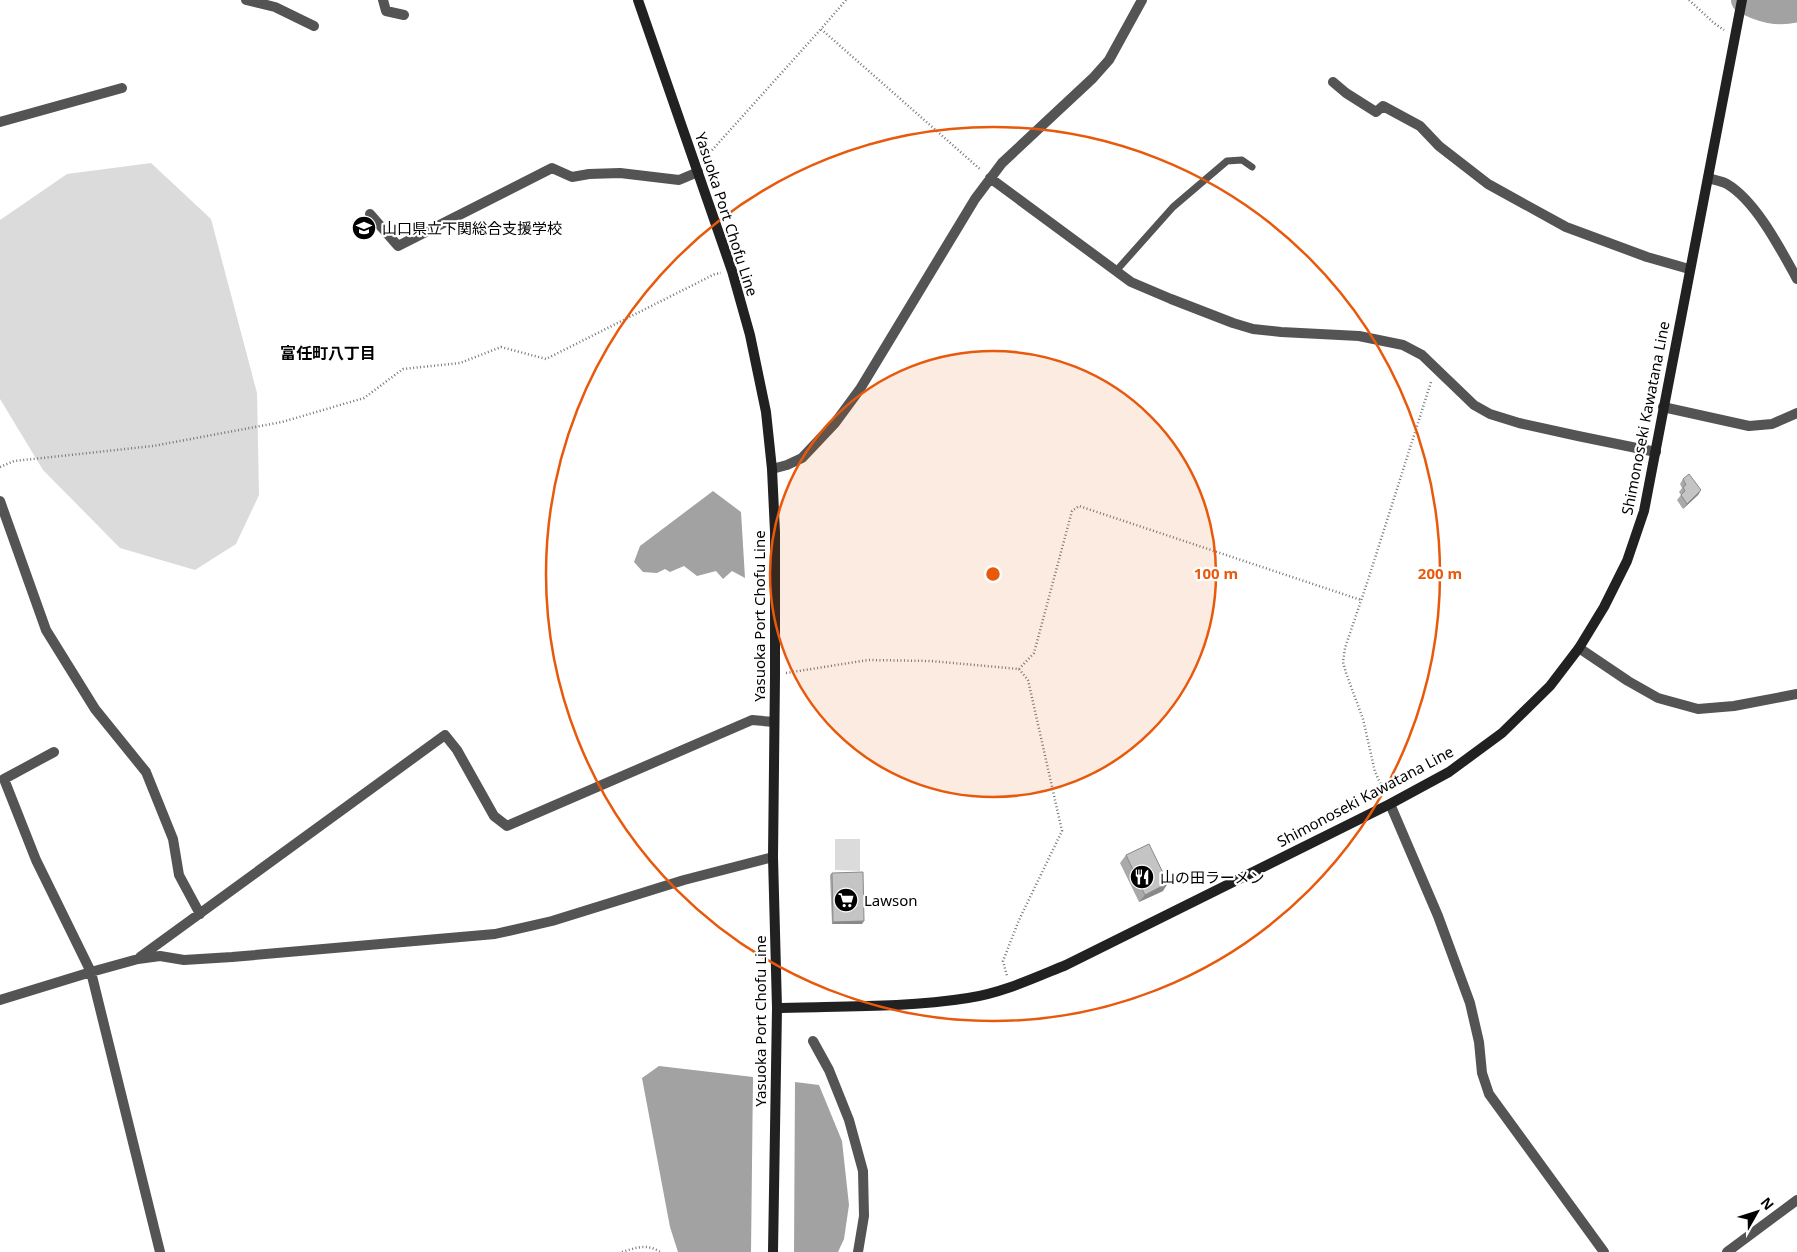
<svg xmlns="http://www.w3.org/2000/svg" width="1797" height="1252" font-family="'Noto Sans','Noto Sans JP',sans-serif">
<rect width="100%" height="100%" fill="#fff"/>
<!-- green -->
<path fill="#dbdbdb" d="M151,163L211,219L257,393L259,495L236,544L195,570L120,548L43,470L0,399V220L67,174Z
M835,839H860V871L835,870Z"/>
<!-- water -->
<path fill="#a2a2a2" d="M713,491L741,512L745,578L732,571L723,579L716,571L697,576L684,566L670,572L665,569L657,573L643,572L634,562L640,546Z
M659,1066L753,1077L751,1252H678L670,1227L642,1078Z
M795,1082L819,1085L842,1141L849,1205L844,1239L838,1252H794Z"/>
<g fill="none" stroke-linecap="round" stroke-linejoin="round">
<!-- river -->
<path stroke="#a2a2a2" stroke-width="26" d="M1744,0C1760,10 1779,14 1797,9"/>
<!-- path -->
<path stroke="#767676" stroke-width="2.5" stroke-dasharray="1 2.5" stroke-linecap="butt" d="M846,0L821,29L981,170
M1689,0L1714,23L1724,30
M705,158L821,29
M0,467L14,461L153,446L282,422L364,398L403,369L460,363L501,347L546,359L715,274L721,273
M1019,669L1034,653L1072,511L1079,506L1361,600
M786,673L868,660L931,661L1019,669L1028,680L1062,831L1019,920L1003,961L1007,976
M1385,793L1375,772L1363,719L1346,673L1343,662L1345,648L1368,580L1431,382
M622,1252C635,1248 647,1243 660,1252"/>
<!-- service -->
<path stroke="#545454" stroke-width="7" d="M1116,271L1173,207L1227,161L1242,160L1252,167"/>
<!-- minor -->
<path stroke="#545454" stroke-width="10" d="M246,0L275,7L314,26
M383,0L386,11L404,15
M1333,82L1346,93L1376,112L1383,106L1420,126L1439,146L1488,184L1566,227L1647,257L1689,269
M0,122L122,88
M990,178L1131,282L1171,299L1233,323L1253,329L1281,332L1359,336L1403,345L1422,355L1474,405L1490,414L1519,423L1578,436L1656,452
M1708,178C1714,180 1722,181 1727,184C1756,201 1781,250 1797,279
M370,214L398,246L552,168L572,177L589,174L620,173L679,180L698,172
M1663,407L1749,426L1772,424L1797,413
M772,469L787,465L802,458L835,423L860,389L975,199L1002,163L1093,78L1109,60L1142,0
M0,501L46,630L95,709L146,772L173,839L179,875L200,914
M54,752L4,779L36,860L91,972L160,1252
M1390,804L1438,916L1470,1003L1479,1042L1482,1073L1489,1094L1604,1252
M140,957L445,735L457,750L494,816L507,826L752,720L774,722
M0,1000L91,972L138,959L160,956L184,960L232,957L495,934L552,921L684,880L773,857
M813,1041L829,1070L849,1120L863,1171L864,1216L858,1252
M1727,1252L1797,1200"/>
<!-- tertiary -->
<path stroke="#545454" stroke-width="10" d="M1579,648L1628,681L1658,698L1698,709L1734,706L1797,694"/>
<!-- secondary -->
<path stroke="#212121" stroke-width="10" d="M638,0L732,271L750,335L766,412L772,469L775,532V675L773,857L777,1008L773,1252
M777,1008C840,1006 905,1008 968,998C1002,993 1034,978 1066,965L1390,804L1449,772L1502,733L1550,686L1579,648L1604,607L1627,561L1644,511L1742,0"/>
</g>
<!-- wall -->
<path fill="#a9a9a9" d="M1683,479L1701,490L1698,495L1683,509L1677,500L1681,495L1679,492L1682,488L1680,484Z
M1126,855L1163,891L1139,902L1120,863Z
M832,873L862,924H832L830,875Z"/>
<!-- shaded-wall -->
<path fill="#898989" d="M1701,490L1698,495L1683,509L1687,504Z
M1168,883L1163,891L1139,902L1145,895Z
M864,921L862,924H832L833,922Z"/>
<!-- building -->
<path fill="#c4c4c4" stroke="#898989" d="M1689,474L1701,490L1687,504L1681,495L1685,491L1683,487L1686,485L1683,479Z
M1149,844L1168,883L1145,895L1126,855Z
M863,872L864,921L833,922L832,873Z"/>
<!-- distance rings -->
<circle cx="993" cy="574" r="223" fill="#e8590c" fill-opacity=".12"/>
<g fill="none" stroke="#e8590c" stroke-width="2.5">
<circle cx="993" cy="574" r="223"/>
<circle cx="993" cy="574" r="447"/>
</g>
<!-- icons -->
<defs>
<g id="school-disc" transform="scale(1.25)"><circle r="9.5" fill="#000" stroke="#fff"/><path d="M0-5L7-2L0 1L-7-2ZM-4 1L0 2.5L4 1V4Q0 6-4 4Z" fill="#fff"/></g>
<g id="restaurant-disc" transform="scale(1.25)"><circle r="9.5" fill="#000" stroke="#fff"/><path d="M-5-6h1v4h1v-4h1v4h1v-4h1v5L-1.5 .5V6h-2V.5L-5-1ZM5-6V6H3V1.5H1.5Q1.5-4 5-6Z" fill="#fff"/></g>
<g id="supermarket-disc" transform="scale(1.25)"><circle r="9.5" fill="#000" stroke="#fff"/><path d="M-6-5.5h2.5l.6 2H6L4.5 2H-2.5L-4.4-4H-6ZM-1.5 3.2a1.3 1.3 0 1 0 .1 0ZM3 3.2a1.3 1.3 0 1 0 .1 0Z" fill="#fff"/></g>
</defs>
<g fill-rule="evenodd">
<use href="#school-disc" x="364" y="228"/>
<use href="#restaurant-disc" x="1142" y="877"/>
<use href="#supermarket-disc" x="846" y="900"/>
</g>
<g text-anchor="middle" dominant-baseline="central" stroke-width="4.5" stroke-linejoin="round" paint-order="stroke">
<!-- street labels -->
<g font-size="15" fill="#000" stroke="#fff">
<text transform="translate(727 214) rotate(72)">Yasuoka Port Chofu Line</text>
<text transform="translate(1645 418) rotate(-79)">Shimonoseki Kawatana Line</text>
<text transform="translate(759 616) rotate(-90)">Yasuoka Port Chofu Line</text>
<text transform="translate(1365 796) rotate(-28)">Shimonoseki Kawatana Line</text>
<text transform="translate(760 1021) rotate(-90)">Yasuoka Port Chofu Line</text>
</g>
<!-- poi labels -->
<g font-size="15" fill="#000" stroke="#fff" text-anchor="start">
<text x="382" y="228">山口県立下関総合支援学校</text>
<text x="1160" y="877">山の田ラーメン</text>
<text x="864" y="900">Lawson</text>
</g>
<!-- neighbourhood labels -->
<g font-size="16" font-weight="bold" fill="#000" stroke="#fff">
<text x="328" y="353">富任町八丁目</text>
</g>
</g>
<circle cx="993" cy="574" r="8" fill="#e8590c" stroke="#fff" stroke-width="2.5"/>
<g font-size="15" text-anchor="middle" font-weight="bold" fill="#e8590c" stroke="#fff" stroke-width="4.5" stroke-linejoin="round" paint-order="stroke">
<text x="1216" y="579">100 m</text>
<text x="1440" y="579">200 m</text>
</g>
<!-- north arrow -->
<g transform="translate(1757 1212) rotate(51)" stroke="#ffffff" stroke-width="4" paint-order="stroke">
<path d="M0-4L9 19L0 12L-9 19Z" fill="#000000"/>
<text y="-8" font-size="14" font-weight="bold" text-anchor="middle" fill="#000000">N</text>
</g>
</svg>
